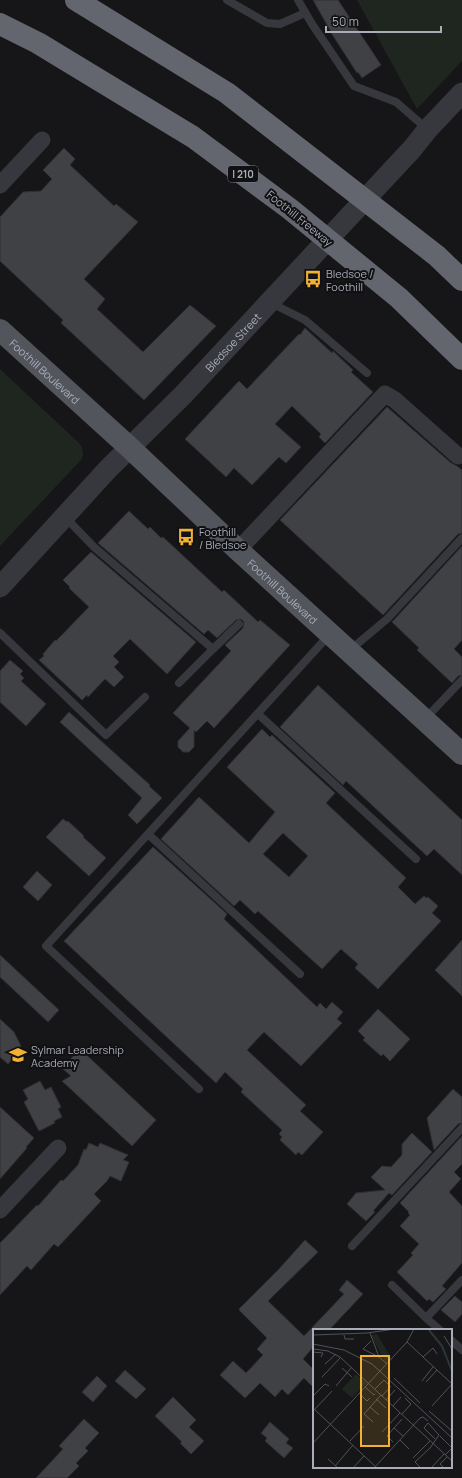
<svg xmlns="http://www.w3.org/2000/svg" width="462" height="1478" font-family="Manrope,sans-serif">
<rect width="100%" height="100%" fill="#161618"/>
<!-- green -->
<path fill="#1e261f" d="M357,0H462V61L417,109Z
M0,369L79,443C83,448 85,454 81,460L0,546Z"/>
<!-- building -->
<path fill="#404145" stroke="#303034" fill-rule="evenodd" d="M313,0H338L381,65L362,78L358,72L357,73L330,31L331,32Z
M64,148L75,159L70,165L114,206L116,204L138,222L84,279L105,299L97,309L143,352L190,305L216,326L144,400L61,323L63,320L0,261V217L23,192L41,191L52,179L43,170Z
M305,328L332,353L333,351L353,370L351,372L373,392L325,443L319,437L321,434L292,406L275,424L301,447L286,463L279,457L252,485L234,468L226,477L185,439L239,381L247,389L299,334L300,335Z
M387,407L451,463L457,466L462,470V533L458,534L383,615L280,520Z
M129,511L148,529L150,527L161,538L163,537L222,592L224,590L258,622L260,620L290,645L214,728L207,721L196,732L194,730V747L189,752H183L178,747V741L190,728L173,713L231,651L225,645L243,628L244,622L241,619L236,620L217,638L208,630L204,634L98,543Z
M462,546V640L454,649L462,657V675L458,676L452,683L417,650L419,648L392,622Z
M91,552L196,642L167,674L130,639L113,656L119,662L114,667L124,677L114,687L105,679L88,697L87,695L82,700L39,660L44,656L43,654L55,640L56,641L89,607L69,588L70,587L63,580Z
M10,660L23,671L20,674L24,678L21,681L46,704L26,726L0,702V671Z
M318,685L462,820V875L434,849L427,856L346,781L343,785L280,727Z
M69,712L150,785L149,786L162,798L137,824L128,815L142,798L60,722Z
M262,729L270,737L272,735L335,793L326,803L406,878L398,887L415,904L424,896L426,898L428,897L438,906L432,913L441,921L378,989L355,968L358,964L341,949L322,969L258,911L255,914L240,900L234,906L161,839L199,797L249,843L275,812L227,767ZM283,833L308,856L289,877L263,854Z
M63,819L67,822L68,821L84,836L83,837L106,858L89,876L46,837Z
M153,847L227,914L224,919L317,1007L320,1003L326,1009L332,1002L343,1012L337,1019L342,1023L301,1066L264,1032L247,1050L306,1105L300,1111L323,1132L302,1155L298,1152L296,1155L280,1140L282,1137L279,1134L282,1130L241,1092L243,1089L225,1072L216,1083L64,941Z
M37,871L52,885L38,901L23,887Z
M462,940V996L435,970Z
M0,955L59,1010L48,1022L0,977Z
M378,1009L410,1039L390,1061L383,1054L381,1056L363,1040L365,1038L358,1031Z
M0,1019L14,1032L21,1046L14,1053L16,1055L8,1064L0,1057Z
M80,1049L156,1120L132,1146L62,1081L71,1076L62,1068Z
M40,1081L45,1090L51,1087L61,1107L58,1109L62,1117L54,1121L55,1123L39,1131L24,1102L28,1099L23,1090Z
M453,1089L462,1097V1123L458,1124L434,1150L427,1118Z
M0,1107L34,1138L26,1147L27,1148L0,1179Z
M412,1133L432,1152L392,1195L389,1193L373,1211L375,1212L366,1221L347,1204L356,1193L385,1190L371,1177L382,1166L391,1167L402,1155V1144Z
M462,1136V1164L454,1172L461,1179L449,1192L462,1206V1263L442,1286L446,1289L433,1302L429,1299L427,1301L397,1272L413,1255L411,1253L419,1244L400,1226L410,1215L408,1213L409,1212L400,1203Z
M89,1143L98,1147L100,1143L128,1155L123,1160L129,1162L121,1181L110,1176L107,1181L94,1194L101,1201L58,1247L54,1244L31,1270L27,1266L0,1295V1243L37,1205L38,1206L61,1180L63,1181L78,1165L84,1149L86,1150Z
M305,1240L318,1252L268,1301L304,1336L344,1294L339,1290L347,1280L363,1294L329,1330H314V1346L303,1359L314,1370V1388L304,1378L288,1395L282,1389L275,1397L260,1383L245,1398L220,1375L233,1361L246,1373L263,1355L257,1349L267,1338L240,1311L239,1309L279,1269Z
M455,1296L462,1302V1314L455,1322L441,1310Z
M125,1370L146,1389L136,1399L115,1381Z
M97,1376L107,1386L93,1402L82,1392Z
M173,1397L196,1420L189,1427L204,1441L191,1454L180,1443L182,1442L155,1416Z
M84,1419L99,1433L85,1448L88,1451L76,1463L79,1466L67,1478H36L63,1449L59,1446Z
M270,1422L289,1439L286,1443L293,1448L284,1458L265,1441L267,1438L261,1433Z"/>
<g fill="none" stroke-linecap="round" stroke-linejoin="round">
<!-- service -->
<path stroke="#37383d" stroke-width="8" d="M227,0L267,23L280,24L305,13
M298,0L312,24L354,86L396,102L427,129
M269,302L305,320L367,373
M65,517L94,547L213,649L239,624
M0,633L106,735L145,697
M350,650L387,619L462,538
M179,683L213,649
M258,714L416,859
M425,719L462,680
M148,834L300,974
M199,1089L46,946L330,634
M352,1246L462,1128
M392,1285L426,1318
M440,1330L426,1318L462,1280
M451,1340L462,1350"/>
<!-- minor -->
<path stroke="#37383d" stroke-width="17" d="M0,185L42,140
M238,550L385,394L395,400L458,456
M0,1210L58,1148"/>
<!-- tertiary -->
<path stroke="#37383d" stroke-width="21" id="s1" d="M0,587L108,469L183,395L412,149L428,129L462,93"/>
<!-- primary -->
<path stroke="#53555c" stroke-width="22" id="s2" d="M0,330L129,447L238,550L462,754"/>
<!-- motorway -->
<path stroke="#63666e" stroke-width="22" d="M76,0L227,93L437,256L462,280
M0,24L38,43L193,137L290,209L399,298L462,359"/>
</g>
<!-- icons -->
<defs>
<g id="bus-bare" transform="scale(1.38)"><path d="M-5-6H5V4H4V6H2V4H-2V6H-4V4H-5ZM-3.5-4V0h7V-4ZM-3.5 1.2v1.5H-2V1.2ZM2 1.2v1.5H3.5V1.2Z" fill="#f2b134" stroke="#111113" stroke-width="2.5" paint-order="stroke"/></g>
<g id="school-bare" transform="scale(1.38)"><path d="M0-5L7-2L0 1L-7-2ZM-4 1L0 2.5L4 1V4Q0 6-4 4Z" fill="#f2b134" stroke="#111113" stroke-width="2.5" paint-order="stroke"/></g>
</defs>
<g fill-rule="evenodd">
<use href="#bus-bare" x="313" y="279"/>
<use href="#bus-bare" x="186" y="537"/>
<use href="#school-bare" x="18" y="1055"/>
</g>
<g text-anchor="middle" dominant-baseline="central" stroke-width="4" stroke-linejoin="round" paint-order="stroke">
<!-- shield labels -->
<rect fill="#111113" stroke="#7b7e86" stroke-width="1" x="228" y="166" width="30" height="16" rx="3"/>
<g font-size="10" font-weight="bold" fill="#a8adb8">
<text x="243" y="174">I 210</text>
</g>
<!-- street labels -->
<g font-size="11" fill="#a8adb8" stroke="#111113">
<text transform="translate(300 218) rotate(39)">Foothill Freeway</text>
<text stroke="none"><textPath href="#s1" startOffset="338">Bledsoe Street</textPath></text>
<text stroke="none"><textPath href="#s2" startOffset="61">Foothill Boulevard</textPath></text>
<text stroke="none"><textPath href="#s2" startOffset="385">Foothill Boulevard</textPath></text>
</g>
<!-- poi labels -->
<g font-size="11" fill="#a8adb8" stroke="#111113" text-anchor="start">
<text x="326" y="273">Bledsoe /<tspan x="326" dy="13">Foothill</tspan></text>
<text x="199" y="531">Foothill<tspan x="199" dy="13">/ Bledsoe</tspan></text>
<text x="31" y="1049">Sylmar Leadership<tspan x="31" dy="13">Academy</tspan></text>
</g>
</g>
<!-- overview -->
<g transform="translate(313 1329)">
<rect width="139" height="139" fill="#161618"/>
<path d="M64,5L78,29L73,34L58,6ZM43,45L53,54L39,69L29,60Z" fill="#1e261f"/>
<path fill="none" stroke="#2c353c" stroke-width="2" d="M116,1L129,17L139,42"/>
<path fill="none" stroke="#505258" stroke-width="1" d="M57,4L66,28L74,35M0,6L54,4L82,0M31,6L32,10H41M131,7L139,20M58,12L50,20L66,28M94,13L139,55M0,15L31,21L59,35L139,109M0,20L15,22L27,28L139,132M0,23L10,24L8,28M110,28L120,19L124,25M12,35L23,25M29,39L39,48M9,48L27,29M81,49L107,74M109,52L120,38M113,53L124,41M23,57L38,39M52,58L61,66L62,65M62,60L71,51L75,55M46,64L54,72L57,69M0,67L12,55L16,57M69,67L78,57M63,70L73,79M73,71L82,61M80,77L88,68M119,77L139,55M57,78L66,86M0,79L64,139M2,80L19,62M116,82L139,102M89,85L98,75L92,69M89,90L81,99L90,107M60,93L51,85L68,66M69,103L87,84M127,107L139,119L132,126M87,111L96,120M37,112L51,97M80,113L74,107L81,99M0,114L94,13L101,0M100,129L117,112M15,130L25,139M22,137L40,116M107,138L102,133L117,119L126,106L115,94L111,99L122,110M40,139L51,127M61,139L107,89L110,88L115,92M118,139L131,125M131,139L127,135L134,128"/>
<path fill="#f2b134" fill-opacity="0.15" stroke="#f2b134" stroke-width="2" d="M48,27H76V117H48Z"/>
<rect width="139" height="139" fill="none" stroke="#a8adb8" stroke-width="2"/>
</g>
<!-- scale -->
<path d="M326 26v6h115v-6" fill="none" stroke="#a8adb8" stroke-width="2"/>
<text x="332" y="26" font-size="12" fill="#a8adb8" stroke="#111113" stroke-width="3" paint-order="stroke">50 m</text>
</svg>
